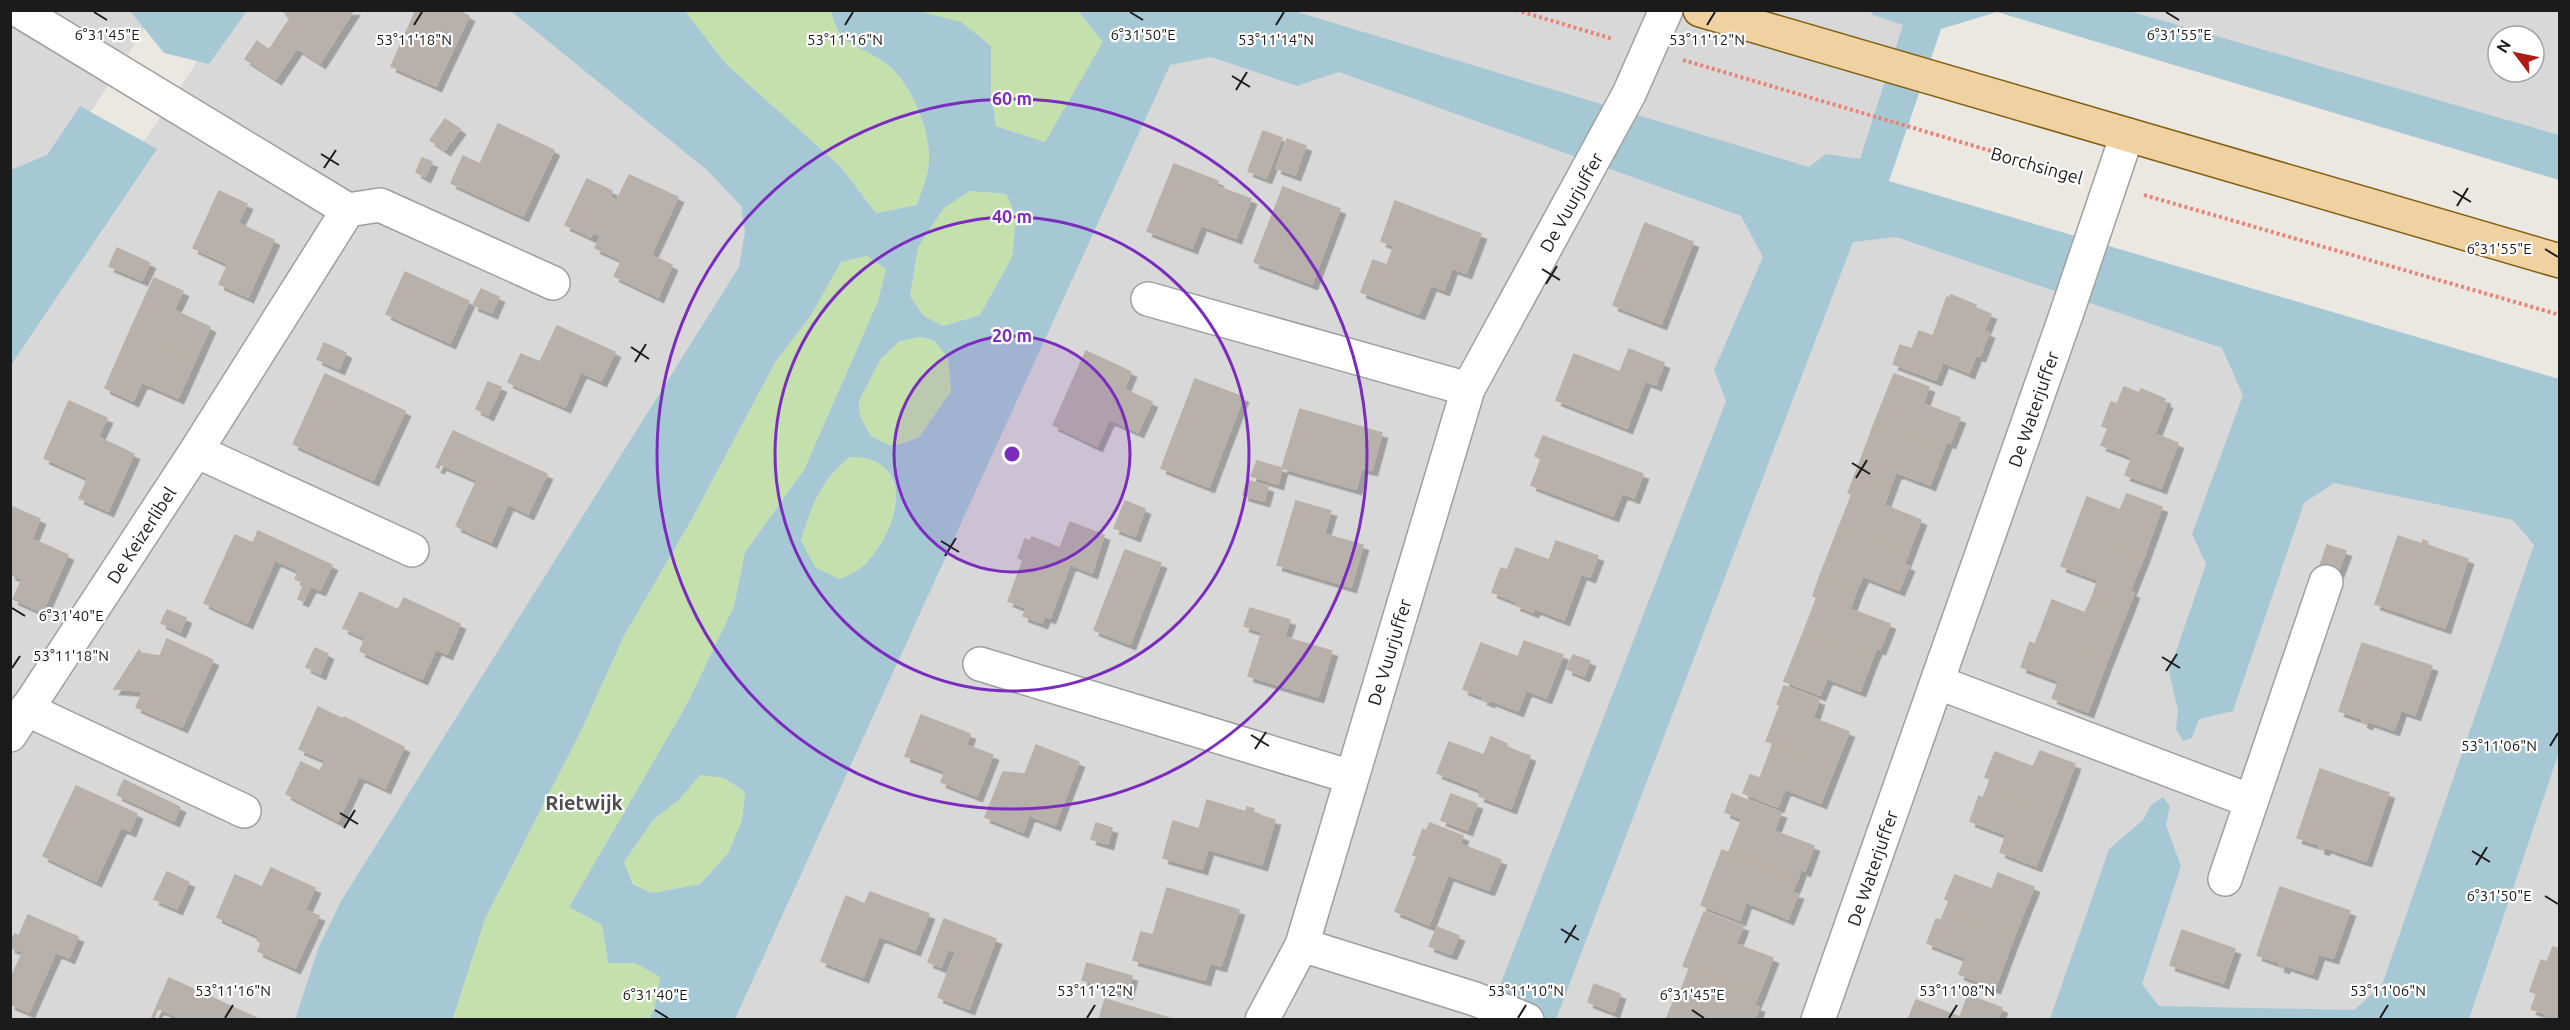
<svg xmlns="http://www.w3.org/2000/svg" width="2570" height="1030" font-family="Ubuntu,sans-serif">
<defs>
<filter id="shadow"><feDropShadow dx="5.5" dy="5.5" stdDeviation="0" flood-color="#0004"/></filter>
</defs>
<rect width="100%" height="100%" fill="#ebe8e1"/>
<!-- residential -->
<path fill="#d9d8d8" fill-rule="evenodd" d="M10,11H154V14L38,194L11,190Z
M231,11H523L783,220L313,1019L11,1020V341Z
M1167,11H1952L1925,19L1862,203L2559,405V1019L716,1020Z
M2033,11H2559V161ZM2498,36H2534V72H2498Z"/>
<!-- grass -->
<path fill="#c4e0ac" d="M685,11H831C839,45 854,43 881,60C909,77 930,127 929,160C929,174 921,191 917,205L876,213L841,167L727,65Z
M919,11H1077L1104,42L1045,142L996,126L991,89Z
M970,191L1006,194L1016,216L1012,257L980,315L943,326L923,315L910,296L918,247L944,208Z
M867,256L886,269L878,301L804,470L745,552L734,606L687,704L569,907L602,925L608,963H635L660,977L654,1010L649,1019L453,1020L485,919L581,731L624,636L693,517L776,361L810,317L841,262Z
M921,337L935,341L948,359L951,391L919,437L903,443L889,445L871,436L860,416L859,401L880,360L900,341Z
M850,457C918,457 899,528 867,562C859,571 849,575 839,579L815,567L801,540C811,507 821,478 850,457Z
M700,775L724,778L745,792L742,820L729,852L700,884L652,893L633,883L624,862L654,819L679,800Z"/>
<!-- water -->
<path fill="#a6c8d4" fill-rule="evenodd" d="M1077,10L1294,11L1809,167L1826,154L1860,159L1903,25L1873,15L1869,10L2129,11L2559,135V180L1997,12L1941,29L1889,181L2559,379V752L2469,1019H2050L2109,849L2143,820L2151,805L2163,797L2170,806L2166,825L2181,866L2142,984L2159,1006L2354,1010L2382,985L2534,545L2513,520L2334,483L2304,503L2233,711L2199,719L2192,738L2183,741L2176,729L2178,710L2169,672L2206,564L2192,534L2243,395L2222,348L1896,237L1853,242L1556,1019H1487L1726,401L1714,370L1763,257L1741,216L1339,72L1297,86L1211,57L1170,65L735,1019H649L654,1010L660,977L635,963H608L602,925L569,907L687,704L734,606L745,552L804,470L878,301L886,269L867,256L841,262L810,317L776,361L693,517L624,636L581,731L485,919L453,1019L295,1020L318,949L341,901L739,267L745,232L741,206L708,171L511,11H685L727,65L841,167L876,213L917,205C921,191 929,174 929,160C930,127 909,77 881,60C854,43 839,45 831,11H919L961,22L991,46V89L996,126L1045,142L1103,42ZM970,191L1006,194L1016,216L1012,257L980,315L943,326L923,315L910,296L918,247L944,208ZM921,337L935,341L948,359L951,391L919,437L903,443L889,445L871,436L860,416L859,401L880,360L900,341ZM850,457C918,457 899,528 867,562C859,571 849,575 839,579L815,567L801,540C811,507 821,479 850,457ZM700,775L724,778L745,792L742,820L729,852L700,884L652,893L633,884L624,862L654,819L679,800Z
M130,11V10L247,11L209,64L164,53Z
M80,106L157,149L11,365V170L47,155Z"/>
<!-- building -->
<path fill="#b8b1ab" stroke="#bbb0a5" stroke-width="1.5" filter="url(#shadow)" d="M281,10H354L320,63L297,48L276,79L245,59L257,41L269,50L291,17Z
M416,10H457L469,16L436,86L391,66Z
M445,119L460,129L445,150L430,140Z
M498,124L554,150L523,216L451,183L463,156L480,164Z
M1263,131L1282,138L1266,178L1248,171Z
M1287,139L1306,146L1295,175L1276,168Z
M422,158L432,162L425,177L416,172Z
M1174,164L1218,181L1216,186L1251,199L1236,238L1201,225L1192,248L1147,231Z
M629,175L678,197L651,255L672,265L658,297L614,276L622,260L595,248L601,236L593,232L591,237L565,225L587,179L612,191L610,197L617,200Z
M1283,187L1340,209L1312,284L1254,262Z
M219,191L247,204L238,223L274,240L248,297L219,284L228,264L193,248Z
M1395,201L1481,234L1466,273L1452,268L1444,290L1431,285L1419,314L1361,292L1373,260L1387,265L1394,246L1381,241Z
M1645,223L1693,242L1661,324L1613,305Z
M117,248L150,263L142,280L109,266Z
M405,272L469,301L450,343L386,314Z
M154,278L183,291L174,310L210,327L194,363L129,333Z
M481,289L499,297L492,313L473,305Z
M1951,295L1976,305L1975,308L1991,314L1984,331L1989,333L1980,356L1976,355L1969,373L1943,362L1936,380L1893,364L1900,345L1912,349L1919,331L1933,336L1947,297L1950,298Z
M557,326L615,352L601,381L581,372L565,407L508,382L521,354L540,362Z
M129,333L194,363L178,398L142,382L133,401L105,388Z
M324,343L346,353L339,369L317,359Z
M1629,349L1664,363L1656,385L1645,381L1627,428L1556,400L1574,354L1620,372Z
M1086,351L1131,372L1124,389L1152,402L1138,432L1109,419L1097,446L1053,425Z
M325,374L405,411L373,480L293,444Z
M1894,374L1929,387L1923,404L1960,418L1950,443L1947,441L1943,451L1874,424Z
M1195,379L1243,397L1209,487L1161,468Z
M488,382L501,387L488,415L476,409Z
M2124,387L2139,393L2141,389L2165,399L2164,402L2167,403L2155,434L2178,443L2161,488L2125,475L2132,457L2101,445L2108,428L2102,426L2111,402L2117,404Z
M69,401L107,418L98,437L134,454L108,511L79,498L88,478L44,458Z
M1300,409L1382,433L1372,470L1362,468L1356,489L1282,468Z
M1874,424L1943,451L1930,485L1896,472L1890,488L1855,475Z
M453,431L547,474L528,514L508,504L491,542L456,526L477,480L440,464L439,468L436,467Z
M1543,436L1643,474L1634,498L1622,493L1613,516L1531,485L1541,459L1535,456Z
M1257,461L1282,468L1278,484L1251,476Z
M1855,475L1890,488L1884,505L1921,520L1908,554L1839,527L1852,494L1848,493Z
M1247,480L1268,487L1264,501L1243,495Z
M2127,494L2162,507L2143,559L2074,531L2087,497L2120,510Z
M1125,501L1145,509L1135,536L1114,528Z
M1296,501L1331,511L1324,534L1363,545L1351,587L1277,565Z
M10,506L40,519L32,539L68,555L42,612L13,599L22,579L10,574Z
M1070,522L1104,535L1092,573L1070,564L1050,618L1045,616L1042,623L1023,616L1026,608L1008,601L1023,560L1018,558L1025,539L1030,541L1032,537L1060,548Z
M1839,527L1908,554L1904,564L1909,566L1899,590L1863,576L1856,592L1819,578Z
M258,531L332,565L320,590L311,586L303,601L298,599L304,583L295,579L299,571L275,560L247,623L204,603L235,535L253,543Z
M2074,531L2143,559L2130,591L2134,593L2127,611L2092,597L2098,580L2061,566Z
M2398,536L2422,544L2423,540L2428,542L2427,545L2468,559L2445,628L2375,604Z
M1556,541L1598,556L1590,577L1581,574L1564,620L1534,608L1533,612L1515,605L1517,602L1492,592L1501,568L1507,570L1516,548L1549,560Z
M2327,545L2346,551L2338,572L2320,566Z
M1125,550L1161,563L1130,644L1094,630Z
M1819,578L1856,592L1850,609L1890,624L1880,649L1877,648L1873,657L1804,631L1817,597L1813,596Z
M360,592L398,610L404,598L460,624L447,654L436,649L422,679L360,651L365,638L343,628Z
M2092,597L2127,611L2107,661L2039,634L2052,600L2085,613Z
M1250,608L1290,620L1284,637L1332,651L1318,697L1248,676L1262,632L1244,626Z
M167,610L186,618L180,632L161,623Z
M1804,631L1873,657L1860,691L1827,678L1820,695L1784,681Z
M2039,634L2107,661L2088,712L2052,698L2059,681L2021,667L2030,642L2035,644Z
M167,639L213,660L182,727L136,707L143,691L114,689L139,650L141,653L160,656Z
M1524,641L1563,655L1546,698L1526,690L1518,711L1490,700L1489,702L1482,699L1483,697L1463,689L1481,643L1518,657Z
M2362,643L2432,666L2415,715L2401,710L2394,730L2368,721L2367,724L2362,722L2363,719L2339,711Z
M315,648L328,654L320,674L306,667Z
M1573,655L1590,661L1584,676L1567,669Z
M1784,686L1819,700L1813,718L1849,732L1835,767L1766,741L1780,705L1777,704Z
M318,707L343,719L344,717L404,747L385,788L359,776L338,821L286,794L301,762L320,771L325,760L299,749Z
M921,715L970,734L966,745L993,755L977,796L941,782L945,771L905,756Z
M1491,737L1507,744L1506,747L1530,756L1511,808L1479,796L1481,790L1437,773L1449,742L1484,755Z
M1773,744L1835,767L1821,803L1785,789L1778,807L1743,793L1750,775L1760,778Z
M1036,745L1079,762L1055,825L1029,815L1023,832L985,817L1003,772L1025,774Z
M2040,751L2075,764L2056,815L1987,788L1990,779L1985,777L1995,752L2033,767Z
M2320,769L2389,793L2366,861L2325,847L2324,850L2319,848L2320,845L2297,838Z
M124,780L180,807L174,821L117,795Z
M76,786L137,814L130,831L121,827L96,881L43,856Z
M1987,788L2056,815L2036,866L2000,852L2006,835L1970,821L1979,796L1983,798Z
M1451,794L1477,804L1467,830L1441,820Z
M1732,794L1781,813L1774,831L1814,846L1805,871L1801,869L1797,881L1728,854L1742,819L1725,812Z
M1207,800L1246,812L1247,807L1254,809L1252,813L1275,820L1262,865L1208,849L1202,869L1163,858L1173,821L1199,829Z
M1096,823L1112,828L1108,844L1091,839Z
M1430,823L1463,836L1460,844L1501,860L1489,890L1448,875L1429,925L1395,911L1417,856L1413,855L1423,829L1426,831Z
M1722,850L1797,881L1792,892L1798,894L1788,919L1746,902L1740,920L1701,905Z
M271,868L315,888L305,910L319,916L295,968L258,951L261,943L257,940L259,936L217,917L235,875L262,887Z
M167,872L189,882L177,909L154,899Z
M1998,873L2034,887L2014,937L1945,911L1949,901L1945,899L1955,875L1992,889Z
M2280,887L2350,911L2333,958L2319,954L2312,974L2285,965L2284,968L2279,966L2280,963L2257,955Z
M1167,888L1239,910L1221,966L1210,963L1205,980L1133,960L1141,932L1153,935Z
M870,892L929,914L915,950L879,936L863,977L821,961L846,896L865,904Z
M1945,911L2014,937L1995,988L1959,974L1965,958L1927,943L1936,919L1941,920Z
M1704,912L1743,926L1736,944L1773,958L1759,994L1683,966Z
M28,915L78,937L69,958L56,952L29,1012L10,1004V979L23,952L10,947V942L15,934L19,936Z
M944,919L996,939L969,1009L938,997L956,952L948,949L941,967L928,962Z
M1437,927L1459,936L1451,954L1429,946Z
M2182,930L2235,949L2223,983L2170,965Z
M2553,947L2560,949V1020H2545L2547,1014L2531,1009L2537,994L2530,991L2541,960L2547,962Z
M1087,963L1132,976L1127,994L1082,980Z
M1690,967L1759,994L1754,1005L1759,1007L1755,1020H1718L1708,1016L1707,1020H1666L1674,1000L1677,1001Z
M169,978L261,1020H184L158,1008L154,1018L152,1017Z
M1594,984L1620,994L1614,1012L1588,1002Z
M1968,995L2002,1008L1997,1020H1908L1916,1000L1960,1017Z
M1105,999L1176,1020H1099Z"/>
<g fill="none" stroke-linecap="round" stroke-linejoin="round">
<!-- minor casing -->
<g stroke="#9f9f9f" stroke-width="36">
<path id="minor" d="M348,210L380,205L553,283
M1148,299L1468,389
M196,451L412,550
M980,664L1351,777
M1937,682L2251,801
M26,709L244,811
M10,735L196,451L348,210L18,10
M2225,879L2326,582
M1302,945L1475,999L1527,1020
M1262,1020L1302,945L1468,389L1629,94L1666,10
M1818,1020L2066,315L2127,135"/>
</g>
<!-- major casing -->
<g stroke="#815f10" stroke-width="36">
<path id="major" d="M1700,10L2560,261"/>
</g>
<!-- path -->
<path stroke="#e98475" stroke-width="4" stroke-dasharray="3 3" stroke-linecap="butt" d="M1516,10L1613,39
M1683,60L2076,176
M2144,195L2560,315"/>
<!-- minor -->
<use href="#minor" stroke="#fff" stroke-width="33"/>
<!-- major -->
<use href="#major" stroke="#f0d1a1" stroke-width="33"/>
</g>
<!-- ticks -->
<path fill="none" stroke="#1b1b1b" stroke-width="2" d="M94,12L107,20M1130,12L1143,20M2166,12L2179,20M414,25L422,12M845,25L853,12M1276,25L1284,12M1707,25L1715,12M1232,76L1250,87M1236,90L1247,72M321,154L339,165M324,168L336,150M2453,191L2471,202M2457,206L2468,188M2545,249L2558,257M1542,269L1560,280M1546,284L1557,266M631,347L649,359M635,362L646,344M1852,463L1870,474M1856,478L1867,460M941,541L959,552M945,556L956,538M12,608L25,616M2162,657L2180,668M12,668L20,656M2166,671L2177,654M1251,735L1269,746M2550,746L2558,733M1255,749L1266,732M340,813L358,824M344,828L355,810M2472,851L2490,862M2476,865L2487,847M2545,896L2558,904M1561,929L1579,940M1565,943L1576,925M655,1010L668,1018M1692,1010L1704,1018M225,1018L233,1005M1087,1018L1095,1005M1518,1018L1526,1005M1949,1018L1957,1005M2380,1018L2388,1005"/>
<!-- distance rings -->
<circle cx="1012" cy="454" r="118" fill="#7b2cbf" fill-opacity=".12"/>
<g fill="none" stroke="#7b2cbf" stroke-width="3">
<circle cx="1012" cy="454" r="118"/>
<circle cx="1012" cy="454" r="237"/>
<circle cx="1012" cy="454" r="355"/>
</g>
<g text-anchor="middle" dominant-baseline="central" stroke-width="4.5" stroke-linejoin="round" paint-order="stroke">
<!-- street labels -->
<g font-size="18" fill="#1b1b1b" stroke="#fff">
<text transform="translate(2037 165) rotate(16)">Borchsingel</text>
<text transform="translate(1571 202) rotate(-61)">De Vuurjuffer</text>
<text transform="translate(2033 409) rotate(-71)">De Waterjuffer</text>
<text transform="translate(141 535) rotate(-57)">De Keizerlibel</text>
<text transform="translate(1389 652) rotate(-73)">De Vuurjuffer</text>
<text transform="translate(1872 868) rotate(-71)">De Waterjuffer</text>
</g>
<!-- neighbourhood labels -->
<g font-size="20" font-weight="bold" fill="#4e4e4e" stroke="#fff">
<text x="584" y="802">Rietwijk</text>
</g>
</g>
<g font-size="15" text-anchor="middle" fill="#1b1b1b" stroke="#fff" stroke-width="4.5" stroke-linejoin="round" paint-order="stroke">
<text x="107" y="40">6°31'45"E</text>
<text x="1143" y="40">6°31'50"E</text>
<text x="2179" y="40">6°31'55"E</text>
<text x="414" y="45">53°11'18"N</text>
<text x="845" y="45">53°11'16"N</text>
<text x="1276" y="45">53°11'14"N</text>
<text x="1707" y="45">53°11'12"N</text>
<text x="2499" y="254">6°31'55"E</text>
<text x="71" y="621">6°31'40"E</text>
<text x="71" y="661">53°11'18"N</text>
<text x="2499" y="751">53°11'06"N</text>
<text x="2499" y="901">6°31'50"E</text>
<text x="233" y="996">53°11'16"N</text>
<text x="1095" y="996">53°11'12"N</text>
<text x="1526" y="996">53°11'10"N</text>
<text x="1957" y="996">53°11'08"N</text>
<text x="2388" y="996">53°11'06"N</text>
<text x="655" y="1000">6°31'40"E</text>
<text x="1692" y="1000">6°31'45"E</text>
</g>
<circle cx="1012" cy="454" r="9" fill="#7b2cbf" stroke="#fff" stroke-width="3"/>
<g font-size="18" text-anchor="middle" font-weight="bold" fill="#7b2cbf" stroke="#fff" stroke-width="4.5" stroke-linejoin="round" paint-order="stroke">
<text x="1012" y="105">60 m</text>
<text x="1012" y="223">40 m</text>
<text x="1012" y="342">20 m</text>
</g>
<!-- border -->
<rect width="2570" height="1030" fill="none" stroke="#1b1b1b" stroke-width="24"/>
<!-- north arrow -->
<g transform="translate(2516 54) rotate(302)"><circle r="28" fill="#ffffff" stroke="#a4a4a4" stroke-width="1.5"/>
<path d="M0-4.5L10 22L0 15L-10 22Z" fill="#af1b16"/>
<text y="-9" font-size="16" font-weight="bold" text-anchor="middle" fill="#1b1b1b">N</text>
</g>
</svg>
